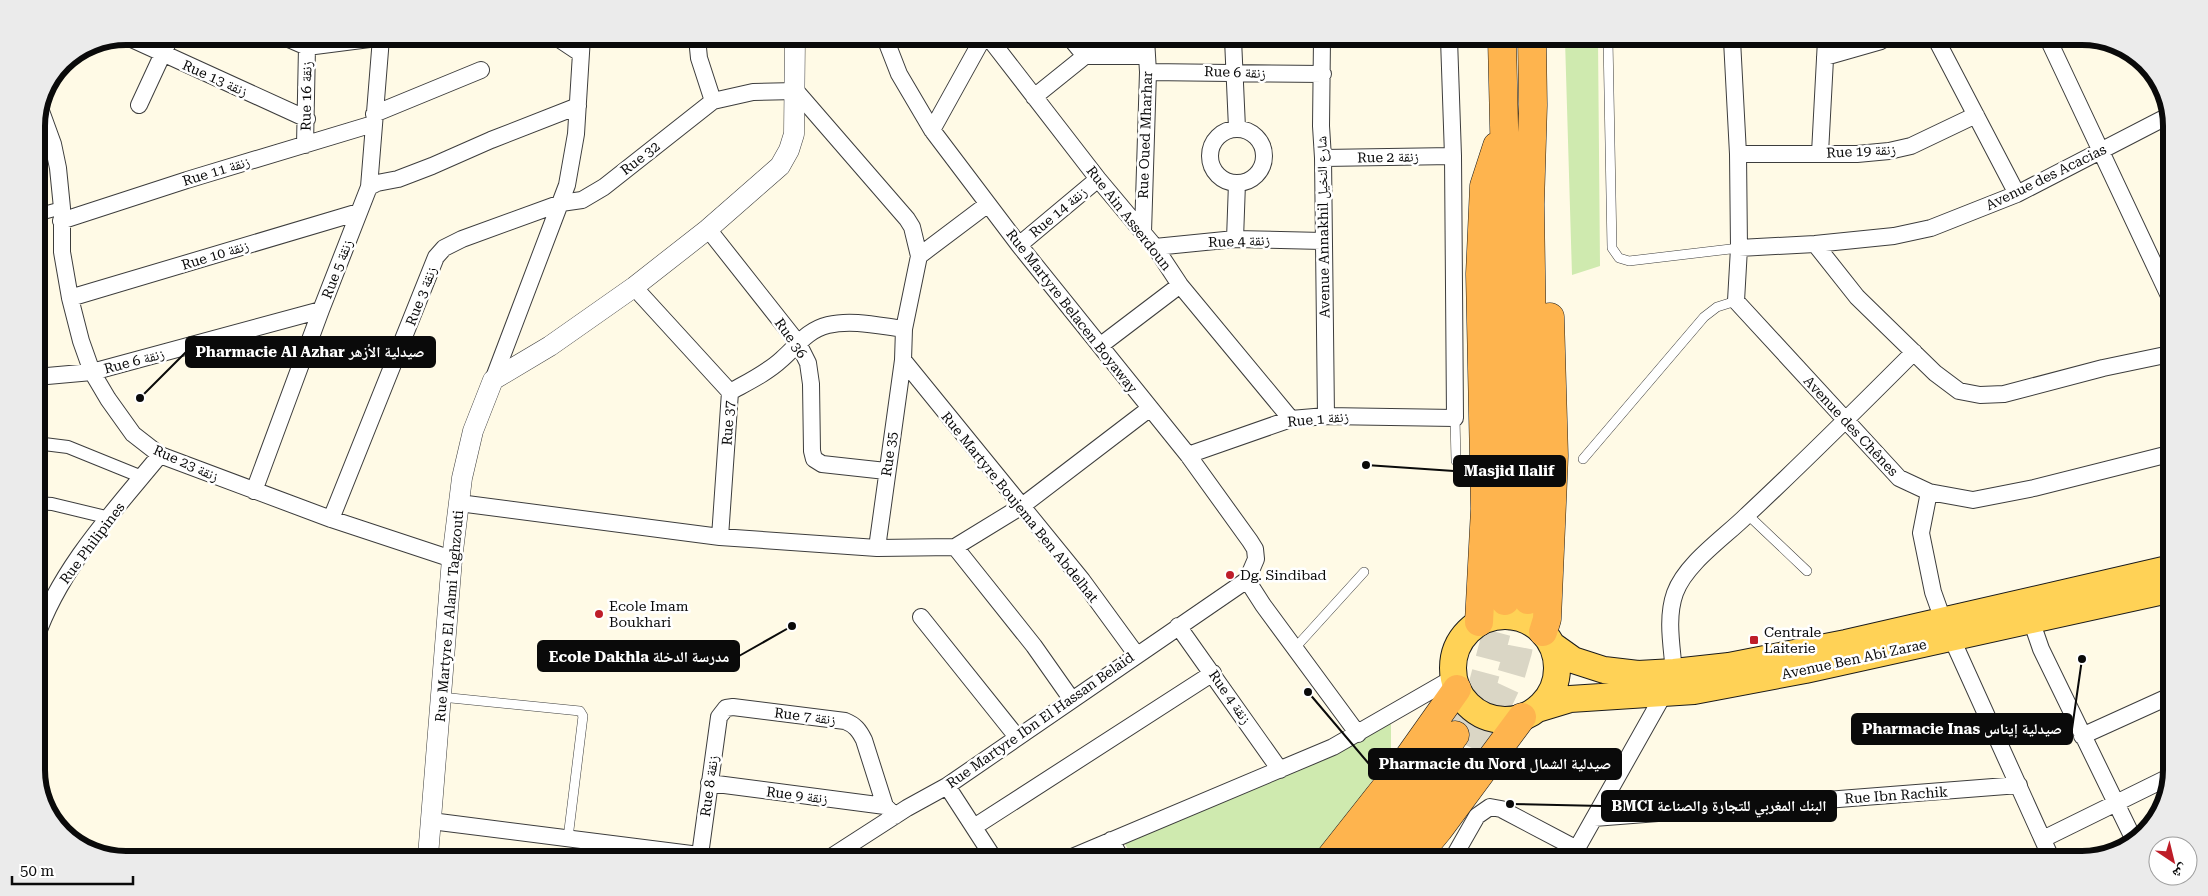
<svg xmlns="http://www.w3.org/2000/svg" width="2208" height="896" font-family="'Roboto Serif','Noto Naskh Arabic',serif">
<rect width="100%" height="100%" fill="#fffae6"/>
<!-- green -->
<path fill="#cfeaaf" d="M1565,40H1598L1600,266L1572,275Z
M1391,720V753L1319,858L1132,857L1122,838Z"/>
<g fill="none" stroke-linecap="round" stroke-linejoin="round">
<!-- trunk-tunnel -->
<path stroke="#dad6c5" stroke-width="28" stroke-dasharray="28 14" stroke-linecap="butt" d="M1455,735L1476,702L1482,687L1505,601
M1476,750L1511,675L1518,651L1528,600"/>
<!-- service casing -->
<g stroke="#3d3d3d" stroke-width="10">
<path id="service" d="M1608,40L1612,248L1619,258L1629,261L1739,248
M1455,418L1456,461
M1583,459L1704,317L1717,307L1736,301
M1748,515L1807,571
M1295,648L1364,572
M441,697L580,711L583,716L568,838"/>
</g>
<!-- pedestrian casing -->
<g stroke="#3d3d3d" stroke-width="14">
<path id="pedestrian" d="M36,215L62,208
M36,443L68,447L142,477
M36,503L52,504L110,518"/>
</g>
<!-- minor casing -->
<g stroke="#3d3d3d" stroke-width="18">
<path id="minor" d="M125,36L307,119
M284,37L307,47L385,37
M556,37L580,53
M697,38L699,58L713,101
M989,38L1098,179L1155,247L1180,285L1291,419
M1071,39L1085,56
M1233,39L1237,128
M1322,39L1321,126L1323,158L1326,416
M1732,40L1738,154L1739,248L1736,301L1899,478L1929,492L1973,500L2034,488L2169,454
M1937,41L2017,194
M2049,41L2170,298
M1825,57L1881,41
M1148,72L1323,74
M1034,97L1085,56H1147
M139,105L171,36
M41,111L53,144L58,168L62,208V252L70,298L81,341L92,372L108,399L133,434L160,455L331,519L452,559
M374,114L481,70
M1210 156a27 27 0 1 1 54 0a27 27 0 1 1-54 0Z
M932,130L983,38
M305,145L307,47
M1820,153L1826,40
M1738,154H1857L1889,151L1911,146L1976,115
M1323,158L1453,156
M369,187L377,183L398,179L432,166L491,140L578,106
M61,221L187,180L373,124
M708,229L798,343L808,363L811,384L812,451L814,459L822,464L886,471
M1143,232L1148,72L1146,39
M1235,239L1237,183
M1815,244L1857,297L1935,373L1959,391L1980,395L2004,394L2103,368L2170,354
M1019,245L1098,179
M1155,247L1235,239L1323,241
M1739,248L1815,244L1894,236L1931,228L2017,194L2170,115
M919,256L988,204
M634,287L730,392L720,537
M70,298L359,212
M1101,345L1180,285
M903,360L1082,580L1136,654
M36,377L92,372L321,310
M493,380L567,185L576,134L582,37
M730,392C748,382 767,373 782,359C797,346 807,330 828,325C852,319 880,326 904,329
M1188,455L1291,419L1326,416L1455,418L1453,156L1449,39
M254,491L321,310L369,187L381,38
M1929,492L1921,533L1933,592L1943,620
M459,503L720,537L877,548L955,547L1022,506L1149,409
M331,519L436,257L444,248L462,239L561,203L582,200L604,187L713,101L753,92L796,91L907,219L912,227L919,256L904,329L903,360L877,548
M955,547L1034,646L1072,700
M1247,580L1263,605L1358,734
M921,617L1017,737
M2031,620L2041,649L2135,842
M1178,626L1280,770
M36,638C60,568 114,511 160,455
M1952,639L2052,860
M1674,672C1672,647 1666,618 1675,593C1686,563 1725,537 1747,515C1804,462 1859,407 1914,352
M2082,736L2168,697
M709,783L885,806
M947,786L993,857
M1594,818L2019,785
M431,821L707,856
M974,827L1213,673
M2043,839L2167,778
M1111,840L1120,857
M700,855L719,717L726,708L733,707L845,721C855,725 859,730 864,740L885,806L895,816
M831,857L907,808L947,786L1247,580L1256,559L1255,549L1250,541L1188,455L1019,245L932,130L899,74L885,38
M1072,857L1333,747L1453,678
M1453,858L1477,816L1490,807L1501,809L1577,849
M1571,859L1665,692"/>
</g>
<!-- tertiary casing -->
<g stroke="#3d3d3d" stroke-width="21">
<path id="tertiary" d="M428,856L452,559L462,478L473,431L493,380L550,346L634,287L708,229L780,166L789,150L794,134L795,38"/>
</g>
<!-- primary casing -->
<g stroke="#1b1b1b" stroke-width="28">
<path id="primary" d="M1453 668a52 52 0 1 1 104 0a52 52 0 1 1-104 0Z
M1552,645L1573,660L1604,670L1638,674L1674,672L1729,666L1846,643L2168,569
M1537,709L1570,699L1694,691L1805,670L2168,590"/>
</g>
<!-- trunk casing -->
<g stroke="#1b1b1b" stroke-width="29">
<path id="trunk" d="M1502,40L1507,252L1509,543L1505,601
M1528,600L1534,470L1530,204L1533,105L1532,40
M1479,622L1485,509L1480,274L1484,186L1497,146
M1543,632L1547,619L1554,456L1550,317
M1330,858L1401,768L1457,689
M1364,858L1455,735
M1391,858L1458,773
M1415,858L1439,829L1522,717"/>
</g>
<!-- service -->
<use href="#service" stroke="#fff" stroke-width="9"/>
<!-- pedestrian -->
<use href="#pedestrian" stroke="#fff" stroke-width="12"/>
<!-- minor -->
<use href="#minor" stroke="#fff" stroke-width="16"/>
<!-- tertiary -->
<use href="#tertiary" stroke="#fff" stroke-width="20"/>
<!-- primary -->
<use href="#primary" stroke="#ffd256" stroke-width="26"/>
<!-- trunk -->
<use href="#trunk" stroke="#feb44e" stroke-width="28"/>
</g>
<!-- markers -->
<g fill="#be1d28" stroke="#fff" stroke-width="2">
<circle cx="1230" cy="575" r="5"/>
<circle cx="599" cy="614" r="5"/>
<rect x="1749" y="635" width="10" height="10" rx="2.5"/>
</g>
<g text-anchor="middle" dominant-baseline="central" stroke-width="5" stroke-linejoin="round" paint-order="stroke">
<!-- street labels -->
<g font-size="14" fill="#0a0a0a" stroke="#fff">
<text transform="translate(1235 72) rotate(2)">Rue 6 زنقة</text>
<text transform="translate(215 78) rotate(24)">Rue 13 زنقة</text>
<text transform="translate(306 96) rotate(-89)">Rue 16 زنقة</text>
<text transform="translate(1145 135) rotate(-88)">Rue Oued Mharhar</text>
<text transform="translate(1861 151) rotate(-3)">Rue 19 زنقة</text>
<text transform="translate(1388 157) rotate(-1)">Rue 2 زنقة</text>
<text transform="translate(640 158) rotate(-38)">Rue 32</text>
<text transform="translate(216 171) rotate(-17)">Rue 11 زنقة</text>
<text transform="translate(2046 177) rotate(-26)">Avenue des Acacias</text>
<text transform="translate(1058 212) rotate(-40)">Rue 14 زنقة</text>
<text transform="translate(1129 218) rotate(52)">Rue Ain Asserdoun</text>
<text transform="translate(1323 227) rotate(-91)">Avenue Annakhil شارع النخيل</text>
<text transform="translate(1239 241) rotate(-2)">Rue 4 زنقة</text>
<text transform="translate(215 255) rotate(-17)">Rue 10 زنقة</text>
<text transform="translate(337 269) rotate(-69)">Rue 5 زنقة</text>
<text transform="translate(421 296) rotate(-69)">Rue 3 زنقة</text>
<text transform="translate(1072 311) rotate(52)">Rue Martyre Belacen Boyaway</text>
<text transform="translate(791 338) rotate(55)">Rue 36</text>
<text transform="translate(134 361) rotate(-15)">Rue 6 زنقة</text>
<text transform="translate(1318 419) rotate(-5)">Rue 1 زنقة</text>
<text transform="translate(728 423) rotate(-86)">Rue 37</text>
<text transform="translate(1851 426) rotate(47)">Avenue des Chênes</text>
<text transform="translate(889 454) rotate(-82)">Rue 35</text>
<text transform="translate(186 463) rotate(24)">Rue 23 زنقة</text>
<text transform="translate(1020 507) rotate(51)">Rue Martyre Boujema Ben Abdelhat</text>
<text transform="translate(92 543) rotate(-53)">Rue Philipines</text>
<text transform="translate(449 616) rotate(-85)">Rue Martyre El Alami Taghzouti</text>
<text transform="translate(1854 659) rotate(-12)">Avenue Ben Abi Zarae</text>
<text transform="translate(1230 697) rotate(55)">Rue 4 زنقة</text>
<text transform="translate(805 716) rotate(7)">Rue 7 زنقة</text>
<text transform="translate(1040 720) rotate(-35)">Rue Martyre Ibn El Hassan Belaid</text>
<text transform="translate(709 786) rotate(-82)">Rue 8 زنقة</text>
<text transform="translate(797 795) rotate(7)">Rue 9 زنقة</text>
<text transform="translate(1896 795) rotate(-4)">Rue Ibn Rachik</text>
</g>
<!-- poi labels -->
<g font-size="14" fill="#0a0a0a" stroke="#fff" text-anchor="start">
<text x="1240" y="575">Dg. Sindibad</text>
<text x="609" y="606">Ecole Imam<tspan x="609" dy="16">Boukhari</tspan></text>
<text x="1764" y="632">Centrale<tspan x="1764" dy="16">Laiterie</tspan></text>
</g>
</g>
<!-- crop -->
<path d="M0 0H2208V896H0ZM126 45H2082A81 81 0 0 1 2163 126V770A81 81 0 0 1 2082 851H126A81 81 0 0 1 45 770V126A81 81 0 0 1 126 45Z" fill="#ebebeb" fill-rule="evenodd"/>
<path fill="none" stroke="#0a0a0a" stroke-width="6" d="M126 45H2082A81 81 0 0 1 2163 126V770A81 81 0 0 1 2082 851H126A81 81 0 0 1 45 770V126A81 81 0 0 1 126 45Z"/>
<!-- callouts -->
<path fill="none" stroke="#0a0a0a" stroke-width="2" d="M140 398L186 352M1366 465L1454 471M792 626L739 656M2082 659L2072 729M1308 692L1369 764M1510 804L1602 806"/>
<g fill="#0a0a0a" stroke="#fff" stroke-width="2">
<circle cx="140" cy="398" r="5"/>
<circle cx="1366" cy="465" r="5"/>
<circle cx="792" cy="626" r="5"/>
<circle cx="2082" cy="659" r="5"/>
<circle cx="1308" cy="692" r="5"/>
<circle cx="1510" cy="804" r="5"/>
</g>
<g fill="#0a0a0a" stroke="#0a0a0a" stroke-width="2">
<rect x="186" y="337" width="249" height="30" rx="5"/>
<rect x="1454" y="456" width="111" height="30" rx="5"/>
<rect x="538" y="641" width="201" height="30" rx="5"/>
<rect x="1852" y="714" width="220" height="30" rx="5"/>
<rect x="1369" y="749" width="252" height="30" rx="5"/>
<rect x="1602" y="791" width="234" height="30" rx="5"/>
</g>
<g font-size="15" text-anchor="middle" font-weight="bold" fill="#fff">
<text x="310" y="357">Pharmacie Al Azhar صيدلية الأزهر</text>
<text x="1509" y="476">Masjid Ilalif</text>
<text x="639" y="662">Ecole Dakhla مدرسة الدخلة</text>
<text x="1962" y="734">Pharmacie Inas صيدلية إيناس</text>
<text x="1495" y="769">Pharmacie du Nord صيدلية الشمال</text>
<text x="1719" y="811">BMCI البنك المغربي للتجارة والصناعة</text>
</g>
<!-- north arrow -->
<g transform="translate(2173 861) rotate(145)"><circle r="24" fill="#ffffff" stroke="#9d9d9d"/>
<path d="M0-4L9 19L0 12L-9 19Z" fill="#be1d28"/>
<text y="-8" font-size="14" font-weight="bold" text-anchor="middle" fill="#0a0a0a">ش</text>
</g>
<!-- scale -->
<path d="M12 876v8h121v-8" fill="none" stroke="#0a0a0a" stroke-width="2.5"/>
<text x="20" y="876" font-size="15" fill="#0a0a0a" stroke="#ffffff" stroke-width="4" paint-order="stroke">50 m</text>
</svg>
